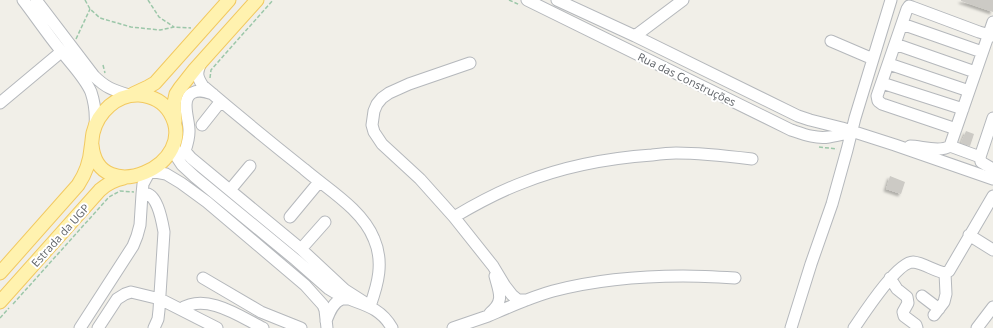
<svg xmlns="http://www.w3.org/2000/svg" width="993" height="328" font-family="'Open Sans',sans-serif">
<defs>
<filter id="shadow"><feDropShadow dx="-2.5" dy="2.5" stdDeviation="1" flood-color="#0004"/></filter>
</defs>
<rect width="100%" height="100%" fill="#f1efe8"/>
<!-- building -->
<path fill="#cccac5" filter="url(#shadow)" d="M961,0H993V12L961,1Z
M966,131L974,134L970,146L961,143Z
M890,176L905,182L901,194L886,189Z"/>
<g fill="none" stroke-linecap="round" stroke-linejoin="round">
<!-- minor casing -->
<g stroke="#b5b8bc" stroke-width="13">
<path id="minor" d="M23,0C36,17 48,35 62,52C72,65 85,78 91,92C95,104 96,114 95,126
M36,0L94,76C106,88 113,90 129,95
M527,0L791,130C803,134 815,139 829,137C836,136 843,134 851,132
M557,0L635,36L798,116L810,120L842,128L895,145L993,179
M902,24L982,52
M635,36L683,0
M831,41L873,59
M895,44L975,72
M201,63C196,73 197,77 203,86C236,114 270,142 304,169C327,189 362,209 374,239C384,262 378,284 370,306L345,290L301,249L191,158L185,151C187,145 189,139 189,132C190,121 180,100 192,93C199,89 206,92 213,94
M470,63L409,84L389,93L382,98L377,104L374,111L372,125L374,132L382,144L420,179L454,217L493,266L505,286L512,295L518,300H526
M889,64L969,91
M882,83L963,109
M0,103L61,52
M993,118L980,157L981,162L993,169
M202,125L221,101
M956,129L882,104L878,101L877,96L907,9L909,6L912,7L979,32L993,36
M174,143L176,156L182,165L195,177L296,260L329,289C352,305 377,301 392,328
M910,146C921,146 940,153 950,146L980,157
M950,146L993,22
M230,190L250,166
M142,194C157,190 162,221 164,232L159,310L158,319L154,328
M290,217L319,182
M454,217C476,204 498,192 522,183C562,167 609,158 652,155C660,154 668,153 676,153C701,153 727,156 752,159
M969,235L993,250
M301,249L325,222
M203,278L261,312L301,328
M890,278L897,289L907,297L908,303L903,312L904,316L916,325L917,328
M922,296L939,309
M181,309C206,292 241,317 263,328
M490,313C505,301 499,292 495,276
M934,315L944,302L946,294L945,273
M326,321C329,313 333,302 342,299C344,299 346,299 349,299
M80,328L133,246L137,236L140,225L142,194L143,184L150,171L166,174L181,183L207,202L305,285L323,305L325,310L327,328
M98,328L117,299L125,294L131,292L160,299L217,328
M453,328C465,324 476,320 488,316C509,307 531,297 553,291C595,280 640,276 683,276C700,276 718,277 735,278
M791,328L811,264L832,204L847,150L855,118L891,0
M854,328C863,315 897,262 913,262C924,263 934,271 945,273L949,271L993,196
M977,328L993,307"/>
</g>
<!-- major casing -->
<g stroke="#f2c960" stroke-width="15">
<path id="major" d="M133,94L148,87L155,83L229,0
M175,121L174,103L176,94L180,88L195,69L257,0
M0,273L78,185C86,173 90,162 91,148C92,143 92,138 93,133C98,112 117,94 139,95C152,96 163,101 170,113C201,165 98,209 92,145
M0,302L100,190C108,183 114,180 124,178"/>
</g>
<!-- path -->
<path stroke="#9cc7a9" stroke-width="1.5" stroke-dasharray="4 2" stroke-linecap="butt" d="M85,0L90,9L100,18L131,27L160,30L174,27L191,28
M148,0L159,17L174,27
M509,0L520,5
M76,39L90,9
M103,65L105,73
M210,78L211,70L273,0
M819,147L837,149
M13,304L109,197L120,191L134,192
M0,318L9,308"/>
<!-- minor -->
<use href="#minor" stroke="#fff" stroke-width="11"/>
<!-- major -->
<use href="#major" stroke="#fff2af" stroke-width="13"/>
</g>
<g text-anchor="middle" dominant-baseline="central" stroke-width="4" stroke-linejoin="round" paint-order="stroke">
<!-- street labels -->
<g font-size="11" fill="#5f6368" stroke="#fff">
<text transform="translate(687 79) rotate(26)">Rua das Construções</text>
<text transform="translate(60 235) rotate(-48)">Estrada da UGP</text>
</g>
</g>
</svg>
